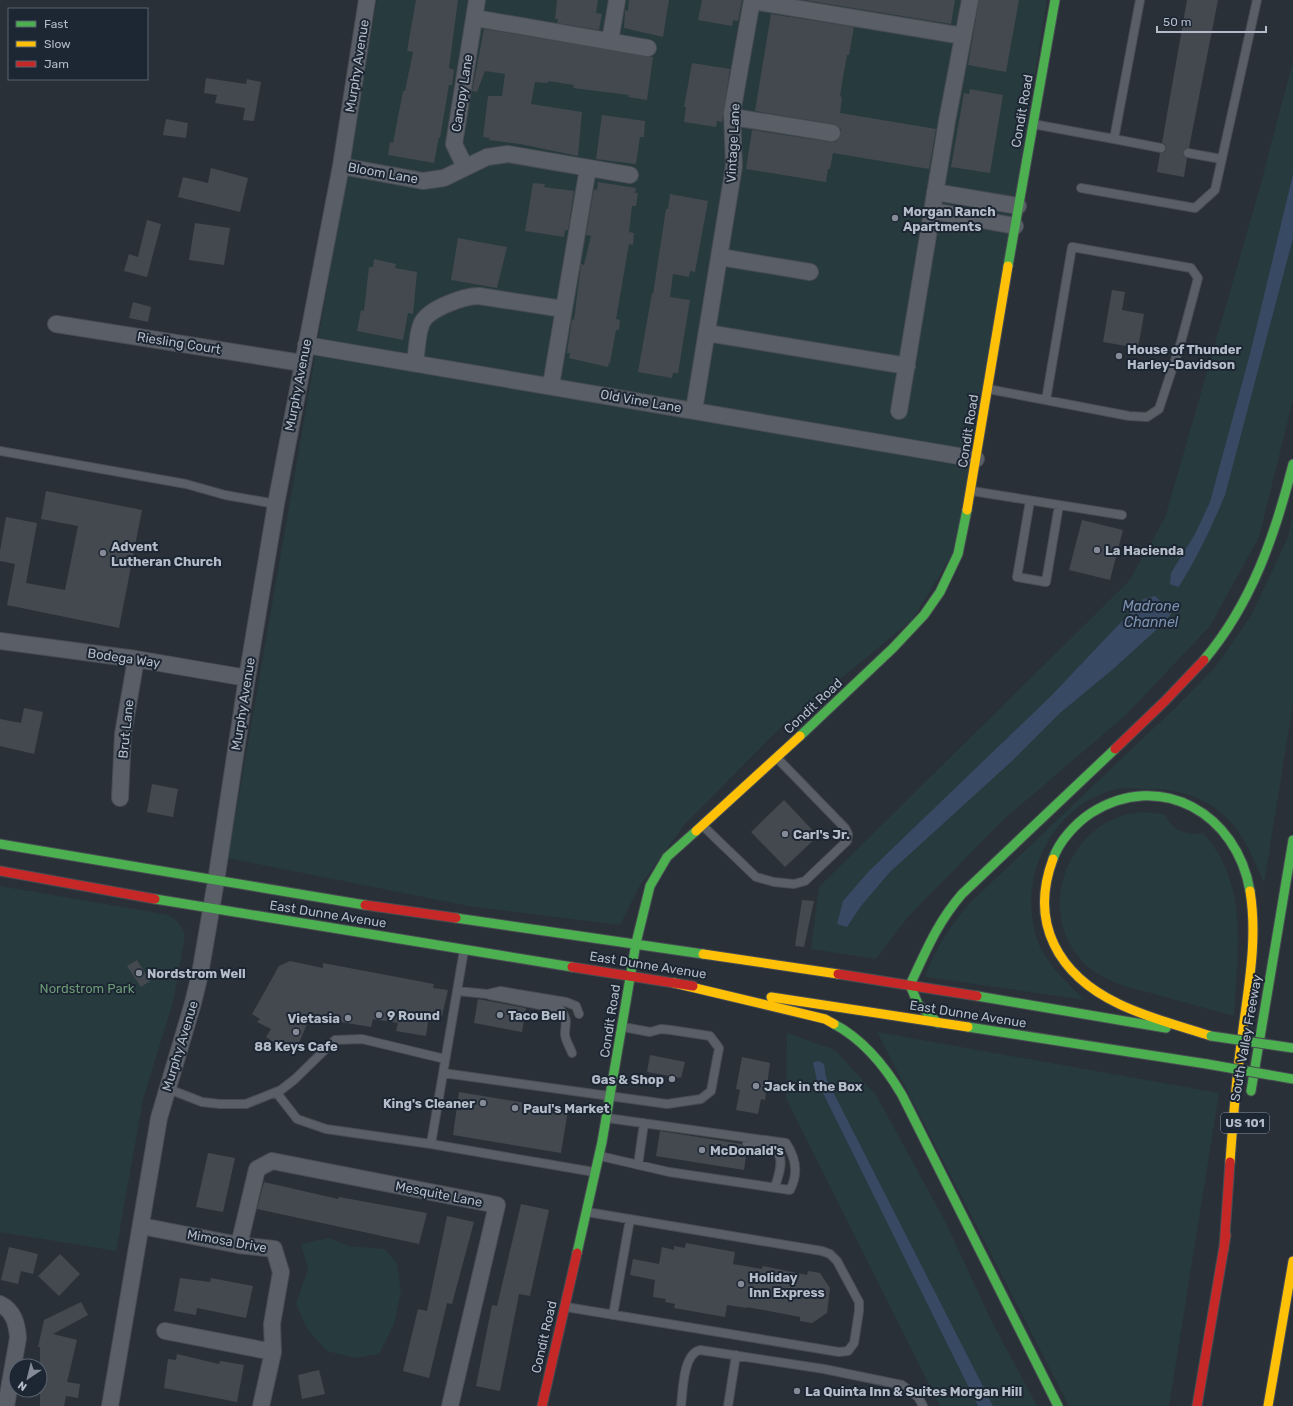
<svg xmlns="http://www.w3.org/2000/svg" width="1293" height="1406" font-family="Rubik,sans-serif">
<rect width="100%" height="100%" fill="#2a3038"/>
<!-- green -->
<path fill="#273a3e" d="M377,0H1047L959,544L912,620L778,730L685,824L639,887L620,925L469,906L228,858Z
M1293,61V400L1259,537L1210,626L1126,715L1003,820L906,919L876,959L811,949L819,887L1129,581L1165,518L1260,187Z
M1293,515V704L1264,883C1254,860 1245,836 1227,818C1206,797 1177,788 1148,789C1137,789 1124,787 1114,790C1050,806 1016,882 1038,942C1047,965 1068,984 1085,1000L926,977L925,976C936,948 951,924 971,902L1177,706L1216,666L1251,616L1288,537Z
M1142,812L1164,814C1167,818 1168,822 1172,825C1179,833 1193,835 1203,833C1250,884 1237,953 1234,1016C1208,1009 1183,1002 1158,995C1136,989 1114,985 1095,972C1037,931 1055,842 1118,817C1126,814 1135,813 1142,812Z
M0,886L169,915C177,921 182,926 185,936L173,1002L143,1099L116,1251L0,1232Z
M877,1032L1219,1093L1169,1406H1069Z
M787,1033L835,1050L876,1095L945,1221L991,1320L1037,1406H940L786,1098Z
M329,1238L349,1246L384,1249L397,1263L401,1292L394,1324L379,1354L355,1358L327,1351L307,1329L296,1304L308,1269L301,1244Z"/>
<!-- water -->
<path fill="#384963" d="M1293,174V238L1225,495C1212,526 1198,556 1180,585L1178,587L1170,584L1171,573L1195,534L1210,502L1251,350Z
M1155,596L1170,609L1171,614L1165,622L1112,670L1060,713L1012,761L890,872L861,906L847,927L837,924L843,901L869,871L1051,696L1143,599Z
M819,1061L824,1064L826,1078L993,1406H978L817,1081L813,1062Z"/>
<!-- building -->
<path fill="#444950" d="M416,0H458L449,68L454,70L452,85H449L440,138L439,137L434,163L388,155L390,142L393,143L403,91H405L413,52L407,51Z
M557,0H598L596,13L602,14L599,30L557,23L558,19H555Z
M629,0H669L663,37L624,28L625,10L628,11Z
M702,0H742L738,21L733,20L732,26L698,20Z
M804,0H955L951,24Z
M979,0H1019L1006,72L968,65Z
M1187,0H1218L1189,148H1186L1183,152V155L1187,158L1184,177L1157,172L1160,153L1165,152L1166,149L1165,144L1162,143Z
M771,14L854,27L849,55H847L842,83L840,96L842,97L840,113L936,129L929,169L833,153L830,169H828L826,182L746,169L752,130L830,142H836L841,135V129L834,124L755,111Z
M484,29L653,57L647,100L628,97L629,95L573,88L574,85L548,81V83L535,82L531,104L582,112L578,156L520,144L489,140L490,138L483,137L488,96H502L505,74L485,71L477,92L472,91Z
M692,63L730,69L722,122L717,121L716,127L684,122L686,107H684Z
M206,78L246,84L247,79L261,82L254,121L243,120L245,108L215,103L217,95L204,93Z
M970,89L1003,95L990,173L951,167L964,93L969,94Z
M602,115L645,121L644,137H640L636,164L596,159Z
M166,119L188,123L186,138L163,135Z
M211,168L248,178L240,212L178,197L183,177L208,183Z
M598,182L636,188L635,193H638L636,206H632L629,232L634,233L633,245L629,244L616,319L620,320L619,330H616L610,363H609L608,367L569,358L570,353H567L572,319L574,320L581,264L584,265L591,236L586,235L594,189L597,190Z
M533,183L545,184L544,187L574,191L568,230H565L564,237L525,231Z
M670,194L708,201L695,272L690,271L689,277L673,274L670,297L690,300L678,373H673L672,378L638,372L652,293L653,294L666,209H668Z
M147,220L161,224L147,277L124,271L129,254L138,257Z
M195,223L230,228L224,265L189,260Z
M458,238L507,247L497,288L451,280Z
M374,259L396,264L395,268L417,272L413,314L408,313L403,340L357,331L361,310L364,311L369,267H373Z
M1112,290L1125,292L1122,310L1144,314L1138,348L1103,342Z
M133,302L151,307L148,322L129,318Z
M46,491L142,510L119,628L7,605L15,564L0,561V551L6,517L37,523L26,583L65,590L78,526L41,519Z
M1082,520L1123,530L1110,580L1069,570Z
M24,708L43,712L34,754L0,746V719L21,723Z
M152,784L178,789L173,817L147,812Z
M784,800L818,836L785,867L751,832Z
M802,900L814,901L804,947L795,946Z
M137,960L150,981L141,987L127,966Z
M290,961L323,968V963L434,984L433,988L448,990L442,1016L429,1015L426,1036L396,1031L398,1023L373,1019L371,1027L310,1017L296,1050L284,1043L281,1047L266,1037L271,1029L257,1022L260,1019L252,1014L279,966Z
M478,999L526,1008L522,1032L474,1023Z
M650,1055L685,1062L681,1078L647,1072Z
M742,1057L770,1063L765,1100L761,1099L758,1114L736,1110L740,1090L736,1089Z
M459,1092L568,1110L561,1153L453,1135Z
M660,1131L742,1144L747,1149L744,1170L656,1156Z
M208,1153L235,1158L223,1212L196,1207Z
M264,1182L338,1199L339,1197L427,1213L419,1244L257,1209Z
M521,1204L549,1210L530,1296L519,1294L500,1391L476,1386L492,1305L497,1306Z
M447,1216L474,1222L452,1304L447,1303L429,1378L403,1371L418,1309L427,1311Z
M686,1243L735,1252L733,1264L762,1269L763,1266L807,1275L808,1271L820,1273L830,1288L827,1313L812,1323L800,1321V1317L747,1307V1308L727,1305L725,1317L674,1308L675,1304L665,1302L666,1299L653,1297L655,1280L630,1275L633,1259L659,1264L662,1247L674,1250V1246L685,1248Z
M9,1247L38,1254L33,1274L21,1271L18,1284L1,1280Z
M60,1254L80,1274L59,1296L38,1276Z
M180,1278L210,1282L211,1278L253,1286L246,1318L197,1308L196,1315L174,1311Z
M81,1302L88,1315L53,1334L77,1340L67,1382L80,1384L78,1398L66,1396L64,1406H40V1347H38L44,1320Z
M177,1354L219,1364L220,1361L244,1365L237,1402L164,1388L168,1359L176,1360Z
M319,1370L325,1394L302,1399L298,1375Z"/>
<g fill="none" stroke-linecap="round" stroke-linejoin="round">
<!-- lane casing -->
<g stroke="#484c53" stroke-width="10">
<path id="lane" d="M1033,124L1114,139L1140,0
M1114,139L1161,148
M1188,153L1221,159
M1081,188L1195,208L1215,190L1257,0
M988,389L1129,416L1147,417L1159,409L1181,342L1198,278L1191,268L1072,247L1046,400
M0,451L186,484L225,495L276,504
M972,491L1122,515
M1030,501L1017,577L1046,582L1059,505
M703,826L756,877L774,882L794,884L805,881L847,841L848,834L845,828L777,758
M457,991L487,994L500,991L566,1002L576,1006L579,1014
M490,995L560,1009C569,1021 565,1022 565,1034C565,1040 570,1047 572,1053
M443,1073L667,1104L701,1099L711,1091L719,1048L710,1036L671,1030L661,1029L650,1032L623,1027
M166,1088L202,1102L220,1104H246L281,1090L295,1079L335,1040L362,1039L445,1059
M276,1092L297,1119L326,1129L431,1144L594,1172
M747,1143C783,1149 786,1153 775,1187
M431,1144L464,950
M600,1156L669,1172L790,1190C799,1173 796,1158 786,1143L607,1118
M638,1165L644,1123
M566,1307L839,1352L848,1351L854,1343L859,1311V1302L837,1261L830,1254L822,1251L587,1212
M613,1315L630,1219
M681,1406C683,1390 683,1354 700,1350L824,1369L902,1385L918,1397L923,1406
M728,1406L736,1355"/>
</g>
<!-- street casing -->
<g stroke="#484c53" stroke-width="18">
<path id="street" d="M752,1L963,36
M475,18L648,48
M610,41L617,0
M733,117L832,133
M341,166L423,181L444,178L487,157L508,154L630,175
M465,167L454,144L477,0
M935,192L1018,206
M933,211L1015,226
M720,257L810,272
M56,324L302,363
M707,333L907,366
M306,345L976,459
M415,362C417,350 417,336 421,325C426,309 464,296 479,296L563,309
M551,385L588,168
M694,410L734,166L732,113L752,0
M899,411L947,121L970,0
M0,641L136,659L247,678
M120,798L123,734L136,659
M141,1226L239,1245L274,1249L281,1272L272,1324L273,1352L261,1406
M239,1245L257,1169L272,1161L497,1205L450,1406
M0,1304C14,1311 17,1324 18,1338L6,1406
M165,1331L273,1352
M110,1406L159,1118L193,1003L200,974L216,881L247,678L276,504L341,166L367,0"/>
</g>
<!-- fast casing -->
<g stroke="#484c53" stroke-width="11">
<path id="fast" d="M1008,266L1055,0
M1204,660C1252,603 1275,535 1293,464
M800,736L893,648L924,615L940,592L958,554L967,510
M0,844L365,905
M1053,859C1059,841 1076,823 1091,813C1161,769 1237,814 1250,891
M155,899L572,967
M456,918L703,954
M977,996L1166,1028
M938,1023L918,1004L910,985C926,951 937,923 962,894L1115,749
M834,1024C864,1040 885,1066 902,1095L1058,1406
M968,1027L1207,1064
M1251,1091L1293,840
M577,1253L602,1142L636,943L650,886L667,857L696,831"/>
</g>
<!-- slow casing -->
<g stroke="#484c53" stroke-width="11">
<path id="slow" d="M967,510L1008,266
M696,831L800,736
M1053,859C1029,923 1058,975 1119,1004C1148,1018 1180,1026 1211,1036
M703,954L838,974
M674,983L825,1019L834,1024
M771,997L968,1027
M1230,1162C1233,1120 1236,1078 1242,1037C1248,988 1258,940 1250,891
M1268,1406L1293,1261"/>
</g>
<!-- jam casing -->
<g stroke="#484c53" stroke-width="11">
<path id="jam" d="M1115,749L1165,701L1204,660
M0,871L155,899
M365,905L456,918
M572,967L693,986
M838,974L977,996
M1224,1249L1230,1162
M542,1406L577,1253
M1197,1406L1226,1235"/>
</g>
<!-- lane -->
<use href="#lane" stroke="#5a5e66" stroke-width="8"/>
<!-- street -->
<use href="#street" stroke="#5a5e66" stroke-width="16"/>
<!-- fast -->
<use href="#fast" stroke="#4caf50" stroke-width="9"/>
<!-- slow -->
<use href="#slow" stroke="#ffc107" stroke-width="9"/>
<!-- jam -->
<use href="#jam" stroke="#c62828" stroke-width="9"/>
<!-- fast-bridge casing -->
<g stroke="#484c53" stroke-width="11" stroke-linecap="butt">
<path id="fast-bridge" d="M1211,1036L1293,1048
M1207,1064L1293,1079"/>
</g>
<!-- fast-bridge -->
<use href="#fast-bridge" stroke="#4caf50" stroke-width="9"/>
</g>
<!-- markers -->
<g fill="#848b96" stroke="#1d2633" stroke-width="1.5">
<circle cx="895" cy="218" r="4"/>
<circle cx="1119" cy="356" r="4"/>
<circle cx="1097" cy="550" r="4"/>
<circle cx="103" cy="553" r="4"/>
<circle cx="785" cy="834" r="4"/>
<circle cx="139" cy="973" r="4"/>
<circle cx="379" cy="1015" r="4"/>
<circle cx="500" cy="1015" r="4"/>
<circle cx="348" cy="1018" r="4"/>
<circle cx="296" cy="1032" r="4"/>
<circle cx="672" cy="1079" r="4"/>
<circle cx="756" cy="1086" r="4"/>
<circle cx="483" cy="1103" r="4"/>
<circle cx="515" cy="1108" r="4"/>
<circle cx="702" cy="1150" r="4"/>
<circle cx="741" cy="1284" r="4"/>
<circle cx="797" cy="1391" r="4"/>
</g>
<g text-anchor="middle" dominant-baseline="central" stroke-width="4" stroke-linejoin="round" paint-order="stroke">
<!-- shield labels -->
<rect fill="#1d2633" stroke="#878f9c" stroke-width="1" x="1221" y="1113" width="48" height="20" rx="3"/>
<g font-size="12" font-weight="bold" fill="#b4bcc9">
<text x="1245" y="1123">US 101</text>
</g>
<!-- street labels -->
<g font-size="13" fill="#b4bcc9" stroke="#1d2633">
<text transform="translate(357 66) rotate(-81)">Murphy Avenue</text>
<text transform="translate(462 93) rotate(-81)">Canopy Lane</text>
<text transform="translate(1022 111) rotate(-80)">Condit Road</text>
<text transform="translate(733 143) rotate(-87)">Vintage Lane</text>
<text transform="translate(383 173) rotate(10)">Bloom Lane</text>
<text transform="translate(179 343) rotate(9)">Riesling Court</text>
<text transform="translate(298 385) rotate(-79)">Murphy Avenue</text>
<text transform="translate(641 401) rotate(10)">Old Vine Lane</text>
<text transform="translate(968 431) rotate(-81)">Condit Road</text>
<text transform="translate(124 658) rotate(8)">Bodega Way</text>
<text transform="translate(243 704) rotate(-81)">Murphy Avenue</text>
<text transform="translate(813 706) rotate(-43)">Condit Road</text>
<text transform="translate(126 729) rotate(-84)">Brut Lane</text>
<text transform="translate(328 914) rotate(9)">East Dunne Avenue</text>
<text transform="translate(648 965) rotate(9)">East Dunne Avenue</text>
<text transform="translate(968 1014) rotate(9)">East Dunne Avenue</text>
<text transform="translate(610 1021) rotate(-81)">Condit Road</text>
<text transform="translate(1246 1038) rotate(-80)">South Valley Freeway</text>
<text transform="translate(180 1046) rotate(-73)">Murphy Avenue</text>
<text transform="translate(439 1194) rotate(11)">Mesquite Lane</text>
<text transform="translate(227 1241) rotate(10)">Mimosa Drive</text>
<text transform="translate(544 1337) rotate(-77)">Condit Road</text>
</g>
<!-- poi labels -->
<g font-size="13" font-weight="bold" fill="#b4bcc9" stroke="#1d2633" text-anchor="start">
<text x="903" y="211">Morgan Ranch<tspan x="903" dy="15">Apartments</tspan></text>
<text x="1127" y="349">House of Thunder<tspan x="1127" dy="15">Harley-Davidson</tspan></text>
<text x="111" y="546">Advent<tspan x="111" dy="15">Lutheran Church</tspan></text>
<text x="1105" y="550">La Hacienda</text>
<text x="793" y="834">Carl's Jr.</text>
<text x="147" y="973">Nordstrom Well</text>
<text x="387" y="1015">9 Round</text>
<text x="508" y="1015">Taco Bell</text>
<text x="340" y="1018" text-anchor="end">Vietasia</text>
<text x="296" y="1046" text-anchor="middle">88 Keys Cafe</text>
<text x="664" y="1079" text-anchor="end">Gas &amp; Shop</text>
<text x="764" y="1086">Jack in the Box</text>
<text x="475" y="1103" text-anchor="end">King's Cleaner</text>
<text x="523" y="1108">Paul's Market</text>
<text x="710" y="1150">McDonald's</text>
<text x="749" y="1277">Holiday<tspan x="749" dy="15">Inn Express</tspan></text>
<text x="805" y="1391">La Quinta Inn &amp; Suites Morgan Hill</text>
</g>
<!-- park labels -->
<g font-size="13" fill="#6b9a76" stroke="#1d2633">
<text x="87" y="988">Nordstrom Park</text>
</g>
<!-- water labels -->
<g font-size="14" font-style="italic" fill="#7c92b1" stroke="#1d2633">
<text x="1151" y="606">Madrone<tspan x="1151" dy="16">Channel</tspan></text>
</g>
</g>
<!-- legend -->
<rect x="8" y="8" width="140" height="72" fill="#1d2633" stroke="#59626f"/>
<rect x="16" y="21" width="20" height="6" fill="#4caf50" stroke="#59626f"/>
<text x="44" y="28" font-size="12" fill="#b4bcc9">Fast</text>
<rect x="16" y="41" width="20" height="6" fill="#ffc107" stroke="#59626f"/>
<text x="44" y="48" font-size="12" fill="#b4bcc9">Slow</text>
<rect x="16" y="61" width="20" height="6" fill="#c62828" stroke="#59626f"/>
<text x="44" y="68" font-size="12" fill="#b4bcc9">Jam</text>
<!-- north arrow -->
<g transform="translate(28 1378) rotate(215)"><circle r="19" fill="#1d2633" stroke="#59626f"/>
<path d="M0-3L7 15L0 10L-7 15Z" fill="#848b96"/>
<text y="-6" font-size="11" font-weight="bold" text-anchor="middle" fill="#b4bcc9">N</text>
</g>
<!-- scale -->
<path d="M1157 26v6h109v-6" fill="none" stroke="#b4bcc9" stroke-width="2"/>
<text x="1163" y="26" font-size="12" fill="#b4bcc9" stroke="#1d2633" stroke-width="3" paint-order="stroke">50 m</text>
</svg>
